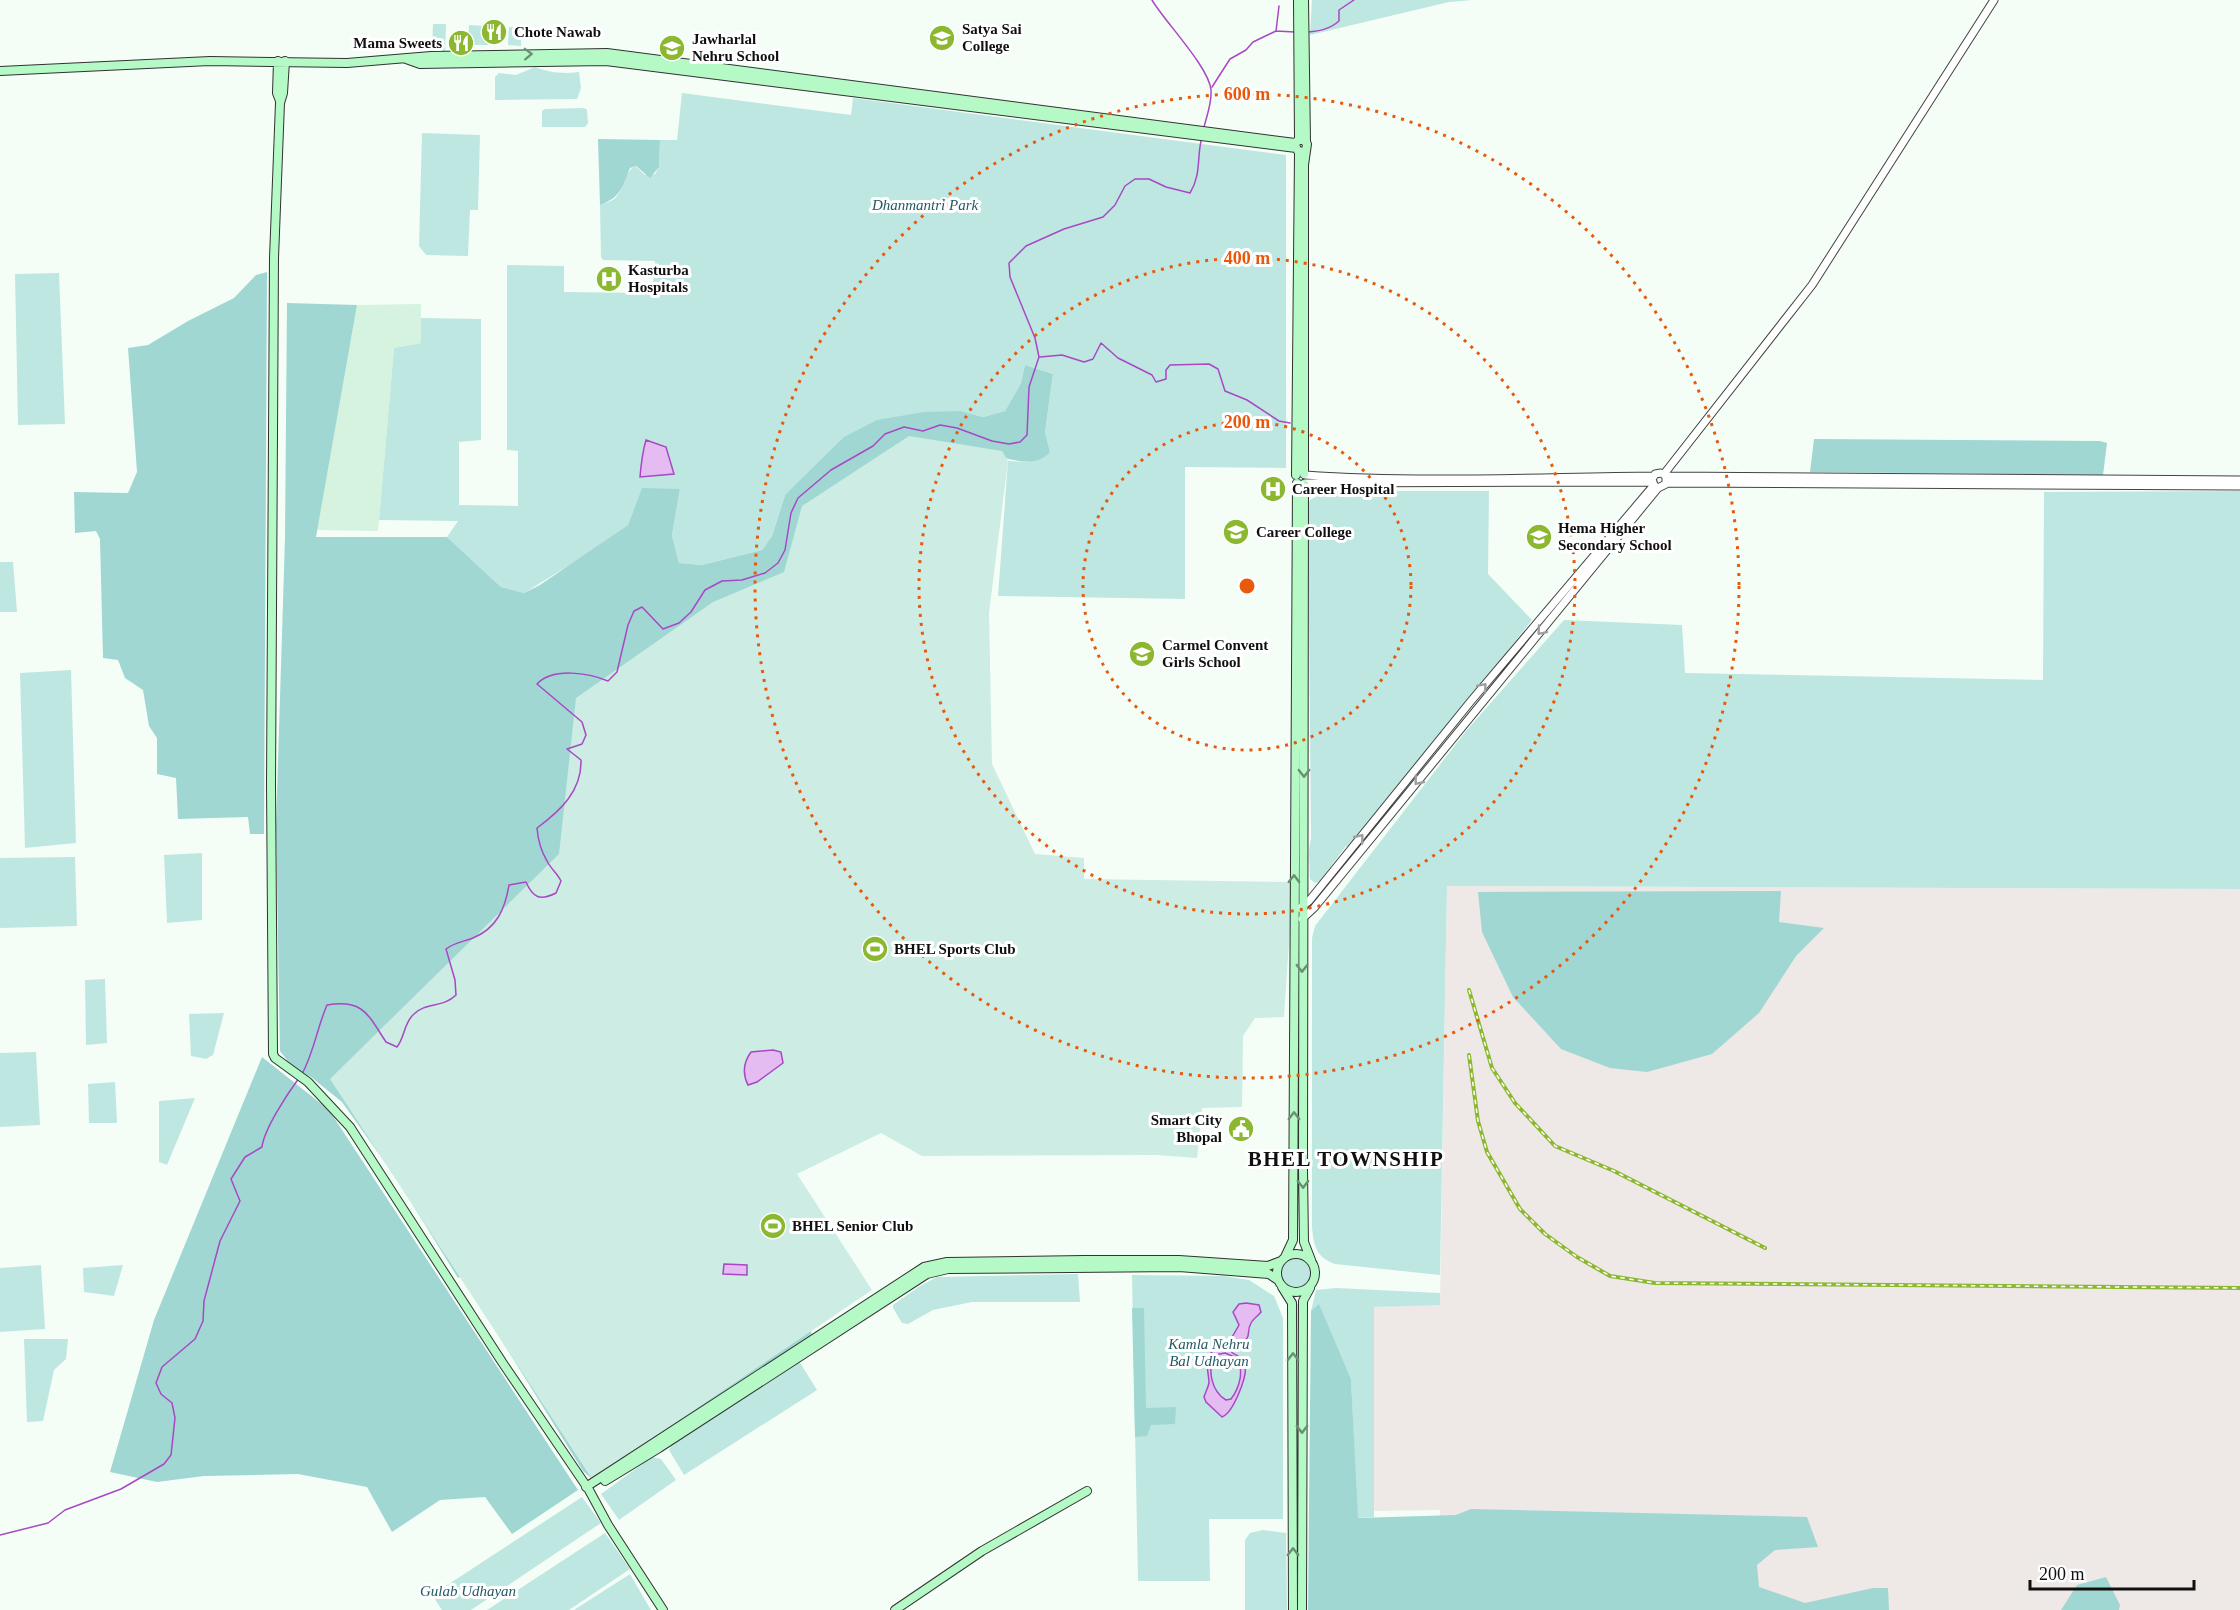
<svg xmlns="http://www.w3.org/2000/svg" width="2240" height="1610" font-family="'Times New Roman',serif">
<rect width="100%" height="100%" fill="#f4fef6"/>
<!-- industrial -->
<path fill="#eee8e6" d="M1447,886L2240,889V1610H1440V1510L1373,1511L1374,1307L1440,1304Z"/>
<!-- farmland -->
<path fill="#d5f3de" d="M421,304V343L394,348L378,531L317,530L357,305Z"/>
<!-- green -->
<path fill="#bfe7e1" d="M1312,0H1472L1449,2L1310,35Z
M433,24H446L445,51H432Z
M469,25L488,26V45H468Z
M509,27H521V46L508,45Z
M535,67C551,73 563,74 579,72L581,88L577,99L495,100V77L499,73L516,75Z
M682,93L851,115L853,98L1286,155V468L1185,467V599L998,596L1008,461C1024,462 1037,463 1050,452L1045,432L1053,374L1025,365L1021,383L1005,411L983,417L961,411L785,495L772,536L762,550L702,565L679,563L672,535L680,489H642L628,525L581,558L524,593L501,587L447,537L458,521L379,520L394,348L421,343V318L481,319V440L459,442V505L518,506V451L507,450V265L564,266V292L652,293L655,261L603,260L601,257L600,205C604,203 610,202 614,199C625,190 624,172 635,166L645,175L655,174L659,167L660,140H677Z
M584,108L587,110L588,123L585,127H542V111L545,109Z
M422,133L480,135L478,210H470L468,256L426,255L419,246Z
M59,273L65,424L18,425L15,274Z
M1326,491H1489L1488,574L1532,620L1350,848L1346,846L1320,881L1315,883L1310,879L1309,852L1311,837L1308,504L1310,500Z
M2240,491V889L1447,886L1440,1275L1335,1264C1316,1257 1314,1246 1312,1228V938L1315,926L1466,731L1564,620L1682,625L1685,673L2043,680L2044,492Z
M0,562H13L17,612H0Z
M71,670L76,843L25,848L20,673Z
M202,853V920L167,923L164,855Z
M75,857L77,926L0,928V858Z
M105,979L107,1043L86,1045L85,980Z
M224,1013L213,1055L206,1059L191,1056L189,1014Z
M36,1052L40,1125L0,1127V1053Z
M115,1082L117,1123H89L88,1084Z
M195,1098L167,1165L159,1162V1101Z
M1281 1274a15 15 0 1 1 30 0a15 15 0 1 1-30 0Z
M41,1265L45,1329L0,1332V1268Z
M123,1265L114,1296L84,1292L83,1268Z
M1078,1274L1080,1302H972L933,1310L908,1324L902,1323L893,1308V1305L920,1286L937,1277Z
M1132,1275L1224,1276L1249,1280L1274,1296L1283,1318V1519H1209L1210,1581H1138Z
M1336,1288L1440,1293V1305L1374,1307V1517L1357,1518L1351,1379L1319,1305L1311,1311L1316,1290Z
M1297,1304H1300L1299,1517H1296Z
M24,1339H68L66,1359L54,1370L43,1421L27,1422Z
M799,1361L817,1390L684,1475L669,1450L672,1444Z
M652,1457L661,1459L676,1480L619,1520L601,1494Z
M582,1497L601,1523L471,1610H442L432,1595Z
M1263,1530L1286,1533L1287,1610H1245V1540L1250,1533Z
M605,1533L630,1569L569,1610H487Z
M630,1574L651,1610H574Z"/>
<!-- forest -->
<path fill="#a0d7d3" d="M598,139L660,140L659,167L650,178L636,166L630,168C622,188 621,197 600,205Z
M267,272L264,834H250L248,817L178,819L176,778L157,774V738L149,726L143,690L125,678L118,660L103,658L100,539L96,531L75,533L74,492L128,493L137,472L128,348L148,345L188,321L234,298L256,275Z
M287,303L357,305L316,537H447L501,587L524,593L540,585L628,525L642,488L680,489L672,535L679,563L702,565L762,550L772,536L785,495L844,437L877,420L924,412L961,411L983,417L1005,411L1021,383L1025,365L1053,374L1045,432L1050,452C1036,468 1014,460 996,456L685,850L796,1304L812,1334L592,1479L583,1471L475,1298L490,1259L458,1278L396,1178L342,1102L311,1077L294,1069L280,1051L276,826L285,538Z
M1814,439L2100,441L2107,443L2103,475L1810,472Z
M1781,891L1779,922L1824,928L1796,956L1759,1013L1712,1054L1647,1072L1610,1068L1561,1049L1513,997L1482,932L1478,892Z
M262,1057L329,1110L578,1490L512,1534L485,1497L440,1500L392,1532L367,1487L298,1474L204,1476L157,1482L110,1472L154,1320Z
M1319,1304L1351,1379L1358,1518L1456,1515L1471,1509L1807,1517L1818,1547L1775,1550L1757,1565L1759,1587L1805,1603L1873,1588H1888L1889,1610H1308L1311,1311Z
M1132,1308H1144L1146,1408L1176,1407L1175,1424L1151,1425L1147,1436L1135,1437Z
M2106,1577L2120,1605L2119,1610H2061L2077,1585Z"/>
<!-- pitch -->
<path fill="#cdece3" d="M909,436L1002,451L1008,461L989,613L992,764L1035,854L1084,858V879L1293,882L1284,1017L1255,1018L1243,1036L1242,1107L1202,1108L1197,1158L1156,1155L922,1156L881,1133L797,1174L872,1290L592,1479L330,1079L559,854L576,698L713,602L784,572L802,506Z"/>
<!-- water -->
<path fill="#e5bcf2" stroke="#a848c4" stroke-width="1.5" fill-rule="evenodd" d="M646,440L666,447L674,474L640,477C641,465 643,450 646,440Z
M773,1050L781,1052L783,1063L757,1082L748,1085C742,1073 743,1063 751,1052Z
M724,1264L747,1265V1275L723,1274Z
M1246,1303L1259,1305L1261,1312C1258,1316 1253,1319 1251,1323C1245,1334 1254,1336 1239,1344L1231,1339L1239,1325L1233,1312L1239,1304Z
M1228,1340L1230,1342L1228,1348C1232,1356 1243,1355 1245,1364C1248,1376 1233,1413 1222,1417L1206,1402L1204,1397C1205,1393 1208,1388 1209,1383C1209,1373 1203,1359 1213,1351C1218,1347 1223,1345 1228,1340ZM1225,1353L1237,1358C1244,1371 1240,1387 1231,1399L1226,1400C1211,1391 1207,1369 1215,1355Z"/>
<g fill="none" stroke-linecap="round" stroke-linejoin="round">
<!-- stream -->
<path stroke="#a848c4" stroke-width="1.5" d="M1152,0C1165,22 1209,67 1211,90C1212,103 1207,115 1204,127
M1276,31L1279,6
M1308,32C1320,31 1330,29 1339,21V10L1354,0
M1212,87L1230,59L1246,50L1253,42L1276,31L1295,32
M1040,357L1062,355L1084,362L1093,359L1101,343L1118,358L1152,375L1156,382L1166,379V370L1170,365L1209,364L1218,369L1225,391L1247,400L1279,421L1290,423
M302,1074C314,1052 317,1028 327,1005C364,999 368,1015 386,1042L397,1047C405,1037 404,1022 414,1014C426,1002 443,1008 456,995L455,980L446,949C455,942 463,942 473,938C497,928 505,909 509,885L526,882C533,898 540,901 556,893L561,881C557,873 551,869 547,861C541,851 538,840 537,828C560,811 582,791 581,760L567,749L582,744L586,735L582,722L537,684C553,667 589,673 608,681L617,672L628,625L634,611L642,607L663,629L679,623L691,612L705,590L722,581L742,580L765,573L778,563L785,550L791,513L798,498L831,470L873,446L885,434L904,427L923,431L940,425L957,428L992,441L1009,444L1020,442L1027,435L1029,387L1039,357L1035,338L1010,277L1009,263L1026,246L1064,229L1103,217L1115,205L1125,186L1135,179H1149L1166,187L1190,193C1201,175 1197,159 1201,141
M0,1535L48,1523L65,1510L121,1489L164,1464L171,1455L175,1418L172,1403L161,1394L156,1383L162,1367L195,1339L203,1321L204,1301L220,1241L240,1201L231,1179L245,1157L262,1147C264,1129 288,1093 299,1078"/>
<!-- tertiary casing -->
<g stroke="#434343" stroke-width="9">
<path id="tertiary" d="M1664,474L1812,285L1994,0
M1305,475C1421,483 1538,477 1654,476
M1666,476L2240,480
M1305,483L1652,482
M1667,483L2240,486
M1300,908L1309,901L1471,701L1654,485
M1302,919L1314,908L1658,488L1666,484V476L1661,473L1655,474L1652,479L1654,485L1658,488"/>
</g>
<!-- secondary casing -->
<g stroke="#323232" stroke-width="10">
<path id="secondary" d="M1298,0L1299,140
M1304,0L1306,141
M406,59L420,64L606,61L1296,148
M278,61L277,93L280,101
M285,61L283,93L280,103L274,258L271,785L273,1054L275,1058L308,1082L350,1127L502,1362L589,1490L608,1525L663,1610
M0,71L210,61L347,63L431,56L607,53L1295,143
M1304,474V165L1307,144L1304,140H1299L1295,143L1296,148L1299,152L1305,151
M1296,475L1299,152
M1304,484L1303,1170L1304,1242L1311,1260
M1277 1273a19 19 0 1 1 38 0a19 19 0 1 1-38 0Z
M1285,1257L1293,1240L1297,483
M1282,1287L1292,1303L1293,1610
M605,1481L659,1448L927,1274L948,1269L1179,1267L1269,1274L1278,1280
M586,1487L924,1267L947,1262L1084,1260H1179L1268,1266L1281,1261
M895,1610L982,1551L1087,1491
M1302,1610L1303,1301L1310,1288"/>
</g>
<!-- tertiary -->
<use href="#tertiary" stroke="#fff" stroke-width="7"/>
<!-- secondary -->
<use href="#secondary" stroke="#b4f9c6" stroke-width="8"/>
<!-- rail casing -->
<g stroke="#8cb831" stroke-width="4">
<path id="rail" d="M1469,990L1492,1068L1515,1103L1555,1146L1614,1171L1765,1248
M1469,1055L1478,1121L1487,1152L1520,1209L1545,1234L1577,1257L1610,1276L1655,1283L2240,1288"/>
</g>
<!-- rail -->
<use href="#rail" stroke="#fff" stroke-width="1.5" stroke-dasharray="4.5" stroke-linecap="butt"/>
</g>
<!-- one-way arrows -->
<defs><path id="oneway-chevron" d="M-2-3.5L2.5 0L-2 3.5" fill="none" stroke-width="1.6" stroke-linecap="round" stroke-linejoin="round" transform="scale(1.5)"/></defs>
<g stroke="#6a9074">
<use href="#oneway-chevron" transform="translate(528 54) rotate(-2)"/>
<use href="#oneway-chevron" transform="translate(1304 773) rotate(90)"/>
<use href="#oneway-chevron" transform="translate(1294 879) rotate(-89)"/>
<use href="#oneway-chevron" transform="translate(1302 968) rotate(90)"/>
<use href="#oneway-chevron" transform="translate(1294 1116) rotate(-90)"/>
<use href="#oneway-chevron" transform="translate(1303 1184) rotate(89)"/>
<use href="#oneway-chevron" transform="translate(1293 1357) rotate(-90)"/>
<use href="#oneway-chevron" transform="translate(1302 1429) rotate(90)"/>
<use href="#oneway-chevron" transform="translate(1293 1552) rotate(-90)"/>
</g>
<g stroke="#9f9f9f">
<use href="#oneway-chevron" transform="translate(1541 631) rotate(130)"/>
<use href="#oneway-chevron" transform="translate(1483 687) rotate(-50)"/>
<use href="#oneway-chevron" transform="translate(1418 781) rotate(129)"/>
<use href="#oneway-chevron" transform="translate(1360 838) rotate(-51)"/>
</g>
<!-- distance rings -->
<g fill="none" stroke="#e8590c" stroke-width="3" stroke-dasharray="3 6">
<circle cx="1247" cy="586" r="164"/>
<circle cx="1247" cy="586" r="328"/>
<circle cx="1247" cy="586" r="492"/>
</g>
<!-- icons -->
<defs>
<g id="restaurant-disc" transform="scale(1.35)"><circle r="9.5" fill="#8cb831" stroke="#fff"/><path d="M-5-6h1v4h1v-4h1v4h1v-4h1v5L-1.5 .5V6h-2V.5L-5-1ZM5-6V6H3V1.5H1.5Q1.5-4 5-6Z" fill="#fff"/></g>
<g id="university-disc" transform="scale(1.35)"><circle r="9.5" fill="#8cb831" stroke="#fff"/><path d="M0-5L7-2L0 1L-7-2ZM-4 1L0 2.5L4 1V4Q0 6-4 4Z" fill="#fff"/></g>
<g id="school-disc" transform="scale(1.35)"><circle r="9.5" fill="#8cb831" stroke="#fff"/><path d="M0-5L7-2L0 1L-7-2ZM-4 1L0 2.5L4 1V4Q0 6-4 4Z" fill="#fff"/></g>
<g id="hospital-disc" transform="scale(1.35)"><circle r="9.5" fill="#8cb831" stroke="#fff"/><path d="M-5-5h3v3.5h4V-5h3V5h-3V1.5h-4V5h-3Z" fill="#fff"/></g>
<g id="stadium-disc" transform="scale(1.35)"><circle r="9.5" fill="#8cb831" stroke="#fff"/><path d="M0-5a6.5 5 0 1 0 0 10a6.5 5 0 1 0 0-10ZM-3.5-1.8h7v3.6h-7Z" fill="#fff"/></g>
<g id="civic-disc" transform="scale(1.35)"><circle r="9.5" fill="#8cb831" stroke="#fff"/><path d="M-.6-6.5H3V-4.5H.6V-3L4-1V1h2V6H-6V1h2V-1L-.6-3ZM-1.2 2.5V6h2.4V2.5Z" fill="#fff"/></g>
</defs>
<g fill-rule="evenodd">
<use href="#restaurant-disc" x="494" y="32"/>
<use href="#university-disc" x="942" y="38"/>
<use href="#restaurant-disc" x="461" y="43"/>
<use href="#school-disc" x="672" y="48"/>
<use href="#hospital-disc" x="609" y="279"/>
<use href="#hospital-disc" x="1273" y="489"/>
<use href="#university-disc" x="1236" y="532"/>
<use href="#school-disc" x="1539" y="537"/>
<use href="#school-disc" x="1142" y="654"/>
<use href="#stadium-disc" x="875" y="949"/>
<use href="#civic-disc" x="1241" y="1129"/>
<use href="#stadium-disc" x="773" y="1226"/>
</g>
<g text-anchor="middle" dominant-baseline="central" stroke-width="6" stroke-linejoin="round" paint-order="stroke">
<!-- poi labels -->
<g font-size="15" font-weight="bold" fill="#101010" stroke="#fff" text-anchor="start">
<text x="962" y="29">Satya Sai<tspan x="962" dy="17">College</tspan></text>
<text x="514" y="32">Chote Nawab</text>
<text x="692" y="39">Jawharlal<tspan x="692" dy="17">Nehru School</tspan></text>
<text x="442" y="43" text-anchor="end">Mama Sweets</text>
<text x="628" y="270">Kasturba<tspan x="628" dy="17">Hospitals</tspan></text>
<text x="1292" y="489">Career Hospital</text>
<text x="1558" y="528">Hema Higher<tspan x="1558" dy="17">Secondary School</tspan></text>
<text x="1256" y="532">Career College</text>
<text x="1162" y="645">Carmel Convent<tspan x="1162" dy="17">Girls School</tspan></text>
<text x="894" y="949">BHEL Sports Club</text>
<text x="1222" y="1120" text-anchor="end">Smart City<tspan x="1222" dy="17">Bhopal</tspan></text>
<text x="792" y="1226">BHEL Senior Club</text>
</g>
<!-- park labels -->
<g font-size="15" font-style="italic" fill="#245a65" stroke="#fff">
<text x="925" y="205">Dhanmantri Park</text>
<text x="1209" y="1344">Kamla Nehru<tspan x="1209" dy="17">Bal Udhayan</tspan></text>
<text x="468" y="1591">Gulab Udhayan</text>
</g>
<!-- district labels -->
<g font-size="21" font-weight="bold" letter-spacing="1.5" fill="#101010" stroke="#fff">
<text x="1346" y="1159">BHEL TOWNSHIP</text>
</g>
</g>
<circle cx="1247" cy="586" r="9" fill="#e8590c" stroke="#fff" stroke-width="3"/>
<g font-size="18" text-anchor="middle" font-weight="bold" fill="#e8590c" stroke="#fff" stroke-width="6" stroke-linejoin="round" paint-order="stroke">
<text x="1247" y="100">600 m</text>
<text x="1247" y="264">400 m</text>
<text x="1247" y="428">200 m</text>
</g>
<!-- scale -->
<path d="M2030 1580v9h164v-9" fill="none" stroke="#101010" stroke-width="3"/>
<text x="2039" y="1580" font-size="18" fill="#101010" stroke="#ffffff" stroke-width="4.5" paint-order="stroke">200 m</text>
</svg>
